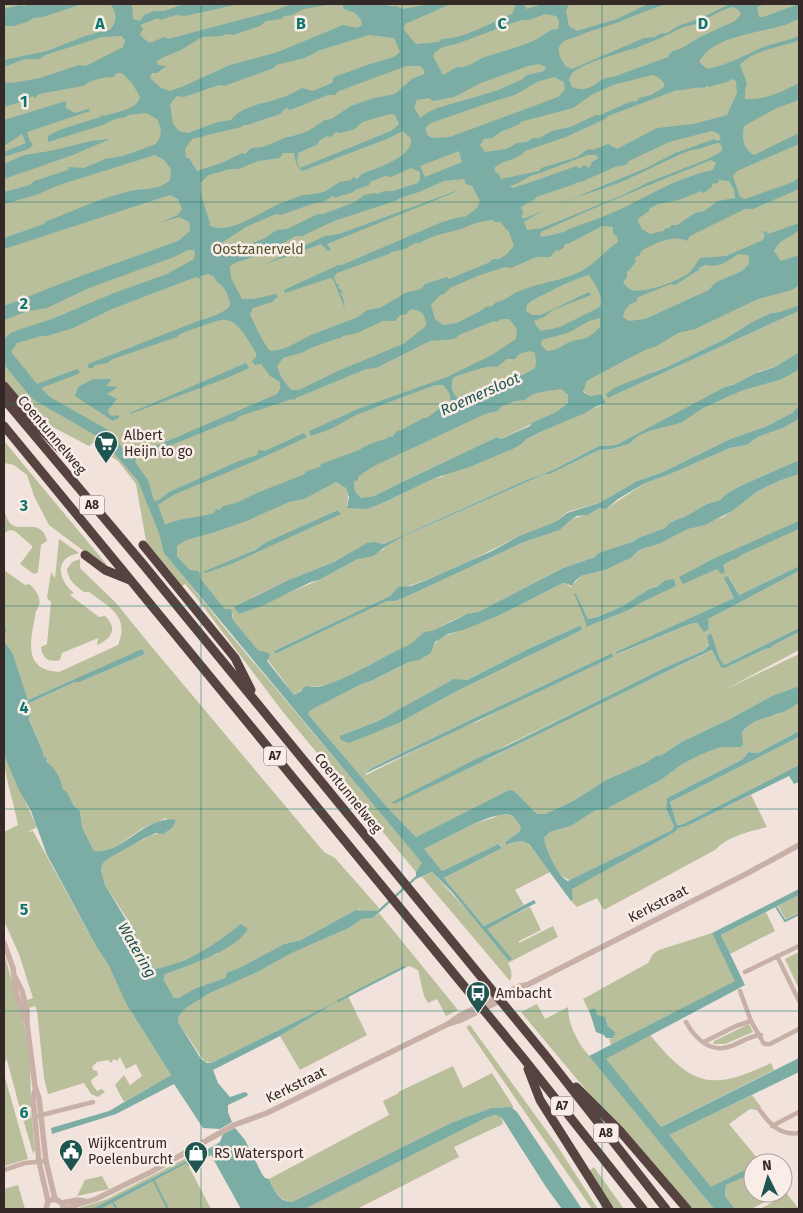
<svg xmlns="http://www.w3.org/2000/svg" width="803" height="1213" font-family="'Fira Sans',sans-serif">
<rect width="100%" height="100%" fill="#f1e2db"/>
<!-- green -->
<path fill="#babf9b" fill-rule="evenodd" d="M4,4H799V281L792,290L799,286V305L780,312L771,313L750,323L725,339L669,366L655,371L608,398L799,311V354H796L775,367L760,371L735,384L730,385L616,445L599,446L553,470L524,481L384,544L375,542L363,546L334,562L286,581L253,597L239,614L319,580L358,559L383,550L385,547L404,536L545,474H550L599,450L612,449L629,444L638,436L650,431L681,423L702,409L723,399L744,390L780,380L799,370V405L792,413L765,427L730,439L663,472L637,481L599,503L567,512L557,521L519,536L470,561L434,577L394,591L390,596L274,651L275,654L387,601H396L419,591L524,542L560,530L572,519L592,513L599,507L606,509L645,483L668,475L730,448L747,445L758,437L783,428L799,419V460L740,486L726,494L720,500L707,504L686,516L669,523L665,528L638,538L632,542L607,550L598,554L595,557L563,568L478,612C454,616 433,631 413,644C405,649 394,652 385,657C364,667 332,690 307,686L294,695C288,687 264,653 258,650L233,620V615L225,609L200,578L190,570L177,556V545L180,543L164,552L228,632L423,863L416,872L283,712L196,597L185,584L181,587L153,553L146,541L136,484L118,461L109,455L97,440L89,446L28,414L4,385V365L32,399L98,436L78,423L4,357ZM634,356L587,381L583,391L590,396L601,394L606,403L580,415L565,420L525,440L522,444L515,448L447,473L442,477L435,478L385,502L368,509L347,506C349,498 349,482 337,482C333,482 328,486 325,487L333,482H354L355,491L361,498L374,496L400,483L497,437L501,439L556,412L568,403V395L562,390ZM338,510L340,512C296,533 252,556 206,573Z
M4,441L107,565L105,567L49,525L34,496L27,475L14,465L4,463Z
M799,474V566L739,595L729,577L725,579L734,598L617,652L618,654L690,624L697,623L704,631L709,629L707,619L799,571V628L724,665L719,657L710,634L709,644L703,651L666,667L463,767L489,759L585,710L713,650L725,668L765,649L771,648L772,646L799,632V650L724,690L799,654V686L772,696L728,720L681,742L662,755L656,756L645,763L606,780L573,801L545,814H538L509,790L416,837L387,807L308,714L309,712L313,709L362,684L371,681L409,662L431,653L433,646L440,638L500,615L561,584L565,583L571,587L581,576L605,570L631,558L638,551L645,548L659,544L688,529L723,517L758,491L779,481ZM662,584L664,591L642,601L629,610L590,625L587,623L575,593L588,619L597,617L623,606L649,589ZM579,626H581L582,630L457,691L399,723L378,731L342,735L378,721L454,680H467L530,648ZM610,654L613,657L518,701L477,722L462,727L366,775L364,772L443,733Z
M4,510C6,514 7,521 11,524C20,533 42,517 47,541L41,545L38,572L34,574L20,564L32,548V546L15,531L10,530L4,533Z
M59,539L79,553C53,558 58,580 74,593L70,595L99,617L105,616C118,629 112,638 97,645L98,638L62,653L60,660C49,663 42,658 41,647L47,644L51,602L47,598L51,572L55,578Z
M80,559V568L116,603L151,646L324,852L335,858L379,908L377,911H364L359,909L301,940L284,944L237,969L227,972L225,978L196,988L178,998H174L164,980V975L219,953L209,949L171,966L154,969L136,938L133,928L105,885L101,870L102,865L106,860C119,853 132,844 146,838C155,833 163,833 172,828L166,818C160,821 154,823 147,826C129,835 116,853 94,851L82,827L80,811L74,806L67,792L63,789C60,775 50,767 43,756V752L29,718L30,714L27,707L29,703L75,682H80L145,654L142,650L28,700L13,654L5,642L6,629L4,621V570L25,585L29,584C37,591 44,601 36,611C32,637 20,670 59,672L118,645C130,616 109,607 89,592H84C76,586 68,581 67,569L72,562Z
M799,703V731L758,753L748,752L743,759L667,798L666,809L674,826L672,830L571,880C557,879 548,853 544,841V838L550,832L571,826L596,810L606,808L634,794L661,780L681,765L700,755L721,747H738L742,733L750,724L768,716L776,715Z
M799,737V765L683,824L677,825L670,802Z
M4,755L37,827L28,832L33,831L98,950L109,966L132,1013L171,1075L124,1102L115,1085L124,1075L130,1085L142,1076L136,1064L126,1069L120,1057L117,1061L114,1059L111,1063L108,1060L97,1062L92,1067L93,1070L97,1071L98,1075L91,1080L92,1084L97,1091L102,1089L105,1092L98,1097L91,1094L84,1083L48,1094L44,1078L37,1011L35,1006L29,1008L27,1000L33,998L19,954L4,921V832L18,825C14,802 4,777 4,755Z
M751,795L767,827C749,832 728,836 715,850L604,910L597,898L577,907L571,901L573,899L571,889L675,832L679,828L687,826Z
M504,814L513,816L521,827L519,832L505,842L506,845L516,841L527,842L550,872L515,890L524,905L484,926L444,878L502,848L500,844L442,871L423,849L471,825Z
M432,872L512,959L486,929L530,907L541,930L519,941V943L553,926L558,937L508,963C511,969 513,975 510,981L422,877Z
M799,895V912L786,919L785,918L778,906Z
M766,912L775,931L730,954L721,935Z
M379,913L458,1010L446,1016L437,999L428,1003L424,996L418,970L409,966L348,996L367,1035L300,1070L280,1036L334,1003L211,1063L204,1061L178,1022V1017L186,1008L210,993L268,966L292,953L349,928L362,919L373,918Z
M712,933L736,981L611,1045L609,1039L613,1038L616,1033L608,1026L606,1019L597,1016L596,1013L589,1011L583,999L648,963L653,954L659,950Z
M799,952V989L785,959Z
M4,953L24,1024L30,1061L31,1107L20,1109L4,1049Z
M537,1004L545,1019L568,1007C568,1022 574,1034 582,1047L714,1209H685L521,1012Z
M749,1024L753,1032L725,1044H713L714,1041Z
M470,1025L556,1144L598,1209H592L466,1027Z
M650,1035C692,1086 711,1092 771,1063L774,1070L661,1127L605,1059Z
M453,1066L463,1088L492,1073L513,1106V1109L511,1107L491,1108L453,1122L292,1202C279,1201 274,1190 269,1179L389,1115L383,1101L399,1093L398,1092Z
M4,1074L28,1159L4,1166Z
M752,1095L761,1107L757,1110L750,1109L729,1124L757,1158L765,1163H753V1166L711,1188L668,1135Z
M31,1111L35,1151L33,1153L21,1112Z
M495,1115L502,1118L503,1124L454,1147L459,1157L357,1209H305L486,1118Z
M188,1157L190,1159L93,1209H76L107,1199Z
M187,1163L211,1209H101Z
M594,1167L624,1209H611L589,1171Z
M751,1173H753V1193H767L771,1199L751,1209H735L725,1196L726,1185Z
M102,1176L109,1189L77,1196L85,1180Z
M18,1185L25,1209H4V1189Z
M783,1189L799,1209H760L778,1199L775,1193H783Z"/>
<!-- water -->
<path fill="#7bada5" fill-rule="evenodd" d="M28,4H82L43,17L33,18L27,22L14,26H4V9L20,5L25,6Z
M109,4H132L133,19L140,21L144,15L154,11H164L184,4H239L185,16L176,15L160,20L158,18L140,25L143,29L140,35L149,43L165,37L168,39L274,11L291,4H332L304,9L292,15L285,16L281,19L266,21L260,26L233,35L226,34L221,36L202,37L181,50L164,57L157,61L158,65L166,66L157,73H152L150,78L161,88L170,91L184,86L230,65L278,52L343,25L357,28L362,25L361,19L355,13L344,9L342,4H387L388,6H396L403,9L431,4H451L405,24L404,30L416,44L439,42L442,39C464,39 490,23 512,14L516,4H523L527,9L543,4H569L566,11L569,26L577,31L617,19L648,4H667C650,9 635,15 619,22C605,27 591,30 578,36C574,38 567,39 563,42C554,49 561,58 565,66L572,69L644,38L656,37L659,34L667,33L678,26L701,18L730,4H765L757,7L759,17H763L799,4V19C793,21 787,25 781,26C754,34 713,36 699,62L707,69C729,65 748,53 769,45C780,42 789,40 799,36V40C781,48 753,49 740,65L747,83L745,90V99C767,100 781,92 799,83V100L777,108L744,126C742,138 742,148 754,155L799,133V144L737,171L733,176L740,197L745,199L793,182L799,177V189L753,209H745L690,236L687,241C673,234 654,244 641,251L640,255L634,258L636,261L629,271H627V277L623,283C626,286 629,289 632,290C644,294 677,281 688,274C693,270 696,263 700,258L726,256L763,240L765,235L763,232L766,231L768,234L799,223V230C789,240 782,236 774,251L781,261L799,255V286L792,290L758,299L695,329L678,333L657,346L645,350L587,381L583,392L590,396L601,394L606,403C597,405 590,411 581,415C562,422 544,430 525,440L522,444L515,448L472,466L435,478L385,502L368,509L347,508L349,497L346,488L336,482L304,499L289,502L244,522L212,533L186,540L177,546V556L190,570L198,571L200,574V578L225,609H231L233,620L258,650L269,653L270,655L267,661L294,695L301,691L304,687C308,685 310,687 315,687C321,687 328,684 334,682C360,672 382,657 407,646C417,642 420,630 432,631L467,614L478,612L563,568L595,557L597,554L607,550L632,542L638,538L665,528L669,523L686,516L707,504L720,500L726,494L740,486L799,460V474L779,481L758,491L732,511L705,525L688,529L659,544L645,548L638,551L631,558L605,570L581,576L575,581L572,586L565,583L561,584L500,615L463,630L448,634L435,642L431,653L419,660L409,662L371,681L362,684L313,709L309,712L308,714L387,807L416,837L509,790L514,791L534,811L538,814H545L573,801L606,780L645,763L656,756L662,755L681,742L728,720L772,696L799,686V703C792,707 785,712 777,714C764,719 750,720 742,733L743,744L741,747H721L700,755L681,765L661,780L634,794L606,809L596,810L571,826L550,832L544,838C545,848 558,877 568,881L672,830L674,826L666,809L667,798L743,759L748,752L758,753L799,731V737L670,802L677,825L683,824L799,765V782L794,784L789,776L687,826L679,828L675,832L572,889L573,899L571,901L529,844C521,839 514,842 506,845L505,842L519,832L521,827L513,816L506,814L491,817L471,825L424,849L442,871L499,844L502,848L444,878L484,926L534,900L536,903L487,929L512,959L509,961L452,892L432,872L416,879L373,918L362,919L349,928L292,953L257,972L210,993L186,1008L178,1017V1022L201,1059L207,1063H211L338,1001L280,1036L213,1070L218,1083L230,1097L245,1092L248,1094L247,1096L228,1105V1112L232,1122L220,1129L203,1128L174,1084L116,1114L52,1134L51,1128L109,1111L171,1075L127,1005L109,966L97,948L47,855L31,811L19,790L4,755V621L6,629L5,642L13,654L28,700L142,649L145,654L80,682H75L29,703L27,707L30,714L29,719L43,752V756L47,758L46,761C54,767 61,778 63,789L67,792L74,806L80,811L82,827L94,851C125,854 144,815 176,820L172,828L163,834L156,833L143,839L106,860L102,865L101,870L105,885L128,923L135,929L136,938L154,969C189,963 214,945 241,924L248,929C234,952 188,965 164,975V980L174,998H178L196,988L225,978L227,972L237,969L284,944L301,940L356,910L377,911L416,876V872L422,863L164,553L159,533L138,481L102,439L32,399L4,365V339L11,333L18,330L52,319L114,293L167,274L194,259L195,253L194,250H188L174,257L89,288L47,308L28,311L4,320V306L78,277L178,241L190,231L189,222L179,217L159,223L178,215L182,209L178,199L170,195L4,249V238L44,224L45,222C73,211 101,198 130,191C144,188 159,191 170,180L171,169L164,160L155,155L59,185L36,195L4,204V192L30,185L34,181L68,170L69,167L84,168L105,159L123,156L156,144L160,137L161,130L158,120L147,113L128,115L126,117L115,119L103,125L48,142V136L59,130L100,117L102,115L104,116C115,112 137,110 140,97L132,83L122,73H117L113,77C103,77 91,80 83,86L39,94L35,98L32,96L27,100L4,107V82L12,83L40,78L79,65L86,66L123,47L125,41L122,36L102,37L45,55L40,59H25L4,67V60L47,51L85,36L111,29C117,20 117,14 111,5ZM733,7L739,10L741,14L735,21L700,37L682,48L671,52L668,57L613,77C602,76 594,88 584,89C580,90 575,88 572,87L569,80C571,74 572,72 578,69C599,57 624,53 646,44C656,40 668,35 677,30C683,26 692,26 699,23C710,17 721,10 733,7ZM545,14L556,16L559,21L558,29C546,30 547,34 537,39C521,47 503,51 485,57C476,60 467,69 457,67L443,75L433,56L435,52L443,47L459,43L521,20H529ZM369,35L394,38L400,52L394,57L370,64L334,77L332,83L313,91L302,88C294,92 286,97 277,99C262,104 241,106 231,120L218,122L188,133L179,131L173,124L170,104L177,96L184,97L219,85L224,86L274,68L276,65L305,58L320,50ZM539,64L546,67L544,71L527,75L521,80L496,91L437,108L427,113L420,118L414,107L417,100L429,98L433,101L454,97L481,83L528,66ZM406,66H420L424,70V74L412,79L395,94L374,98L351,106L331,119L325,120L308,131L290,137H287L263,147L251,148L245,154L242,153L224,162L197,171L189,158H186L185,149L192,139L241,127L244,125H247L280,114L286,108L290,110L328,95H335L339,91ZM652,75L658,77L664,83V87L651,95L639,98L637,101L629,102L601,115H596L570,127L552,131L539,138H533L527,142L517,143L506,149L485,152L480,145L484,139L492,138L502,131L520,124V122L573,108L593,94L613,85ZM554,77L564,82L565,90L558,97L450,137L432,138L427,135V132L425,128L431,123L494,101L515,95L537,82ZM733,79L736,81L737,93L727,115L694,124L657,128L617,149L608,144L593,150L588,149L577,157L541,168L539,171L501,179L499,174L496,173L494,168C503,160 518,160 525,151L566,137L605,119L608,116L677,90C686,91 696,86 704,88L707,86L710,87C719,83 724,84 733,79ZM390,114L395,115L399,124L391,131L300,168L297,162L298,153L318,144L319,141L327,136L331,137L336,132L341,133L355,129L362,122ZM403,131L411,139C413,158 375,168 362,174L357,179L353,177L351,180C348,181 343,181 340,182C334,185 329,190 323,192C317,194 310,194 303,195C296,197 288,201 281,203C264,210 227,237 209,225L210,223L201,195L200,183L209,175L230,169H239L258,161L280,158L283,153H294C295,161 296,165 302,171L387,139ZM712,131L719,134L721,140L716,141L715,139L675,153L646,168L523,219L522,217L523,212L521,207L535,199L536,197C547,193 558,190 569,186C574,185 575,182 581,182L615,167L626,165L629,161L669,142ZM719,143L722,146V151L708,159L649,182L625,194L542,228L527,230L524,222C552,203 589,194 621,182C645,172 667,159 691,150C700,150 710,144 719,143ZM459,151L462,162L425,177L420,166ZM588,155H596L599,158L592,162L589,168L584,165L579,169L577,166C555,173 534,182 512,188L510,186C520,184 528,175 537,174ZM711,160L716,163L713,170C683,176 658,190 631,204C610,215 588,222 567,230L564,232L542,237L540,235L541,232C597,206 654,183 711,160ZM411,168L420,172V179L418,183L393,191H384L378,194L374,193L364,195L355,202L323,214H318L287,229L277,230L263,239L238,249L231,255L223,254L219,248L220,244L246,227L276,214L281,215L315,203L323,202L333,196L336,198L340,196L354,192L355,190L369,185L370,182L385,176L391,177ZM464,179L466,184L472,186L480,201L477,208L465,217C457,216 450,221 442,222L342,265H338L284,290L285,293L330,278L333,279L345,309L343,298L340,293L343,292L338,287L339,285L336,283L334,277L337,273L389,254L391,252L405,249L417,242L418,244C436,233 448,234 466,227C475,223 482,221 493,220L495,222H500L509,232L514,246L507,254L499,259H493L488,263L449,279L447,277L425,284L421,289L405,293L380,308L367,310L358,317L311,335L288,347L279,350L270,351C261,340 256,327 250,314L253,308L272,302L278,296L275,294L254,299H242L231,278L230,266L237,262L265,253L296,236H302L334,221L395,201L400,198L419,192L444,181ZM719,180L729,181L734,190L735,198L718,201L704,211L695,213L677,225H672L669,228H666L663,231L650,234L642,229L638,222L639,218L649,211V209L658,204L679,200L701,191L703,193L712,187V184L718,183ZM602,226L613,227V233L617,237L618,242C607,249 597,261 588,267C563,284 531,281 507,298C502,302 497,300 492,306L485,307L484,309L457,323L443,325L435,319L431,305L440,295L444,294L450,288L480,275L505,267L511,268L536,257H550L556,250L559,251L564,247L565,244L570,243ZM738,254L748,255C756,272 724,276 714,284C714,284 709,290 709,290L645,319L629,321L623,317C624,310 629,303 636,302L638,297L671,284L675,285L697,271H699V268L705,265C719,268 727,262 738,254ZM209,274L214,277L217,282C221,284 225,288 227,294C228,297 231,302 230,305C229,311 204,320 198,321L88,364V368H93L95,365L107,363L113,359L177,337C183,331 194,329 202,326C208,324 215,321 221,320C238,317 248,341 256,353V357L252,361L255,365L261,364L270,376L280,382V389L277,394L140,453L142,457L228,422L234,421L240,416L292,399L295,400L296,398L366,369L376,368L430,341L454,339L461,334L494,321L496,322L502,319H509L517,329L516,339L492,355L447,377L358,409L309,431L311,436L331,429L356,415L392,401L435,385H443L449,392L451,402L445,408L441,407L427,418H423L400,431L398,430L392,437L390,436L386,439C380,440 364,446 359,450L321,464L320,467L307,471L303,475L259,492L236,503L223,506L219,510L216,509L214,513C196,519 185,516 165,525L158,505L173,495L257,460L307,437L304,433L265,451L259,450L257,455L239,461L169,492L159,500L154,501L148,480L135,462L136,459L134,455L129,456L108,430L50,397L41,388L78,374L80,371L77,369L37,384L11,352L17,343L41,336H47L73,328L112,309L196,277L200,279V276ZM589,275C595,285 604,296 600,307L560,327L541,331L537,327L534,321L544,317L553,310L591,295L589,292L541,315H532L526,311L527,305L531,301C550,292 569,280 589,275ZM412,309C423,311 426,316 426,326L403,344L338,371L299,390H291L281,377L277,366L283,358L304,352C308,348 335,339 341,338L343,336L357,333L383,321H395L400,315L407,314L408,311ZM600,318V327C596,330 595,333 591,335C584,340 580,339 573,341C563,344 557,351 547,351L541,345L542,340L570,332L589,321ZM529,351L535,353L536,362L535,368C531,370 526,374 522,375C518,377 513,376 510,378C494,386 476,401 456,397C452,390 449,385 454,377C464,374 488,364 497,367L507,359H515L519,354ZM561,389L568,395V403L556,412L532,423L530,426L501,439L497,437L400,483L374,496L361,498L355,491L354,482L358,480V477L372,467L485,414L497,411L502,406L515,401L525,400C533,391 550,391 561,389Z
M66,101V108L75,113L89,109L90,111L27,132L29,139L33,145L28,149L4,157V152L26,143L22,134L4,146V120Z
M110,139L73,155L4,179V164L24,155L50,151L91,141Z
M456,191H458L327,244L331,250L328,251L321,244L263,265L325,236L339,234Z
M799,305V311L608,398L606,394L616,387L669,366L725,339L750,323L771,313L780,312Z
M796,354H799V370L780,380L744,390L723,399L702,409L681,423L650,431L638,436L629,444L612,449L599,450L550,474H545L404,536L385,547L373,556L358,559L319,580L311,582L264,605L239,614L234,607L286,581L334,562L367,543L375,542L384,544L524,481L553,470L599,446L616,445L725,387L735,384L756,373L775,367Z
M246,363L249,368L227,378L130,414V413Z
M93,379H112L106,386L118,387L107,394L117,399L108,410L109,414L112,416L119,415V418L113,421L75,396L78,387Z
M799,405V419L783,428L758,437L747,445L730,448L668,475L645,483L618,499L606,509L599,508L588,515L577,516L572,519L560,530L524,542L419,591L396,601H387L275,654L274,651L390,596L398,587L411,586L434,577L492,551L519,536L557,521L567,513L599,503L637,481L663,472L730,439L765,427L792,413Z
M338,510L341,514L231,564L206,573L203,572L255,550L267,542Z
M799,521V529L741,555L734,560L733,559L723,565L725,572L721,574L717,569L683,584L679,577L713,559Z
M799,566V571L708,619L709,629L704,632L697,623L690,624L617,654L616,652L734,598L724,578L728,576L739,595Z
M674,579L676,586L642,602L629,610L586,627V623L574,593L576,594L588,619L597,617L623,606L649,589L658,586L666,580Z
M579,626H581L582,630L457,691L399,723L349,743L341,740L340,736L342,735L378,721L454,679L467,680L530,648Z
M799,628V632L772,646L771,648L765,649L725,668L721,667L712,650C606,700 500,754 394,804L392,802L478,758L507,746L666,667L703,651L709,645L707,636L711,633L719,657L724,665Z
M610,654H612L613,657L364,774V773L372,768L443,733Z
M799,889V895L721,935L745,985L606,1059L661,1127L799,1058V1072L669,1135L711,1187L753,1166V1173L726,1185L725,1196L735,1209H714L589,1056L735,981L712,933Z
M594,1008L596,1010L597,1015L605,1017L608,1026L616,1033L613,1038H606L604,1035L596,1032L589,1010Z
M511,1107L517,1112L582,1209H562L546,1187L502,1118L495,1115L486,1118L305,1209H241L211,1155L197,1162L195,1159V1157L220,1142L223,1134L235,1128L245,1140L262,1174L265,1178L269,1179C274,1190 279,1202 292,1202L453,1122L491,1108Z
M190,1159L193,1163L188,1166L187,1163L101,1209H92Z"/>
<g fill="none" stroke-linecap="round" stroke-linejoin="round">
<!-- stream -->
<path stroke="#7bada5" stroke-width="2" d="M775,905L785,921L799,914
M338,1001L404,967
M154,1181L167,1207
M113,1203L117,1209"/>
<!-- minor -->
<path stroke="#c8b0a7" stroke-width="4.5" d="M777,956L799,1001
M745,972L799,946
M740,991L751,1021L764,1044H770L799,1029
M686,1022C693,1035 706,1050 723,1048C736,1047 746,1036 761,1035
M704,1042L736,1026L751,1021
M4,1055V1060
M758,1108C769,1123 779,1136 799,1133
M38,1116L93,1102
M772,1126L799,1112
M4,1170L25,1163L46,1161"/>
<!-- tertiary -->
<path stroke="#c8b0a7" stroke-width="5.5" d="M4,943L13,968L16,993L25,1020
M15,977L22,991L27,1010V1024L35,1086L39,1098L46,1161L55,1199
M448,1024L461,1020L522,990L527,985
M35,1090L33,1099L39,1162L48,1201
M62,1203L77,1200L85,1201
M46,1209L48,1201L55,1199L62,1203L63,1209
M64,1209L96,1199L151,1172L234,1125L267,1113L448,1024L459,1016L520,986L527,985L748,873L799,845"/>
<!-- motorway -->
<path stroke="#56423f" stroke-width="9" d="M4,386L36,424L60,449
M4,399L142,563L546,1056L666,1209
M4,426L524,1059L643,1209
M143,545L235,658L251,690
M85,555L105,570L130,580
M528,1069L540,1100L609,1209
M576,1087L620,1131L687,1209"/>
</g>
<!-- grid -->
<path fill="none" stroke="#0f766e" stroke-width="1" stroke-opacity="0.55" d="M201,4V1209M402,4V1209M602,4V1209M4,202H799M4,404H799M4,606H799M4,809H799M4,1011H799"/>
<!-- icons -->
<defs>
<g id="supermarket-pin" transform="scale(1.25)"><path d="M0 17L-7.5 6A9.5 9.5 0 1 1 7.5 6Z" fill="#1e554e" stroke="#f9ede7"/><path d="M-6-5.5h2.5l.6 2H6L4.5 2H-2.5L-4.4-4H-6ZM-1.5 3.2a1.3 1.3 0 1 0 .1 0ZM3 3.2a1.3 1.3 0 1 0 .1 0Z" fill="#fff"/></g>
<g id="bus-pin" transform="scale(1.25)"><path d="M0 17L-7.5 6A9.5 9.5 0 1 1 7.5 6Z" fill="#1e554e" stroke="#f9ede7"/><path d="M-5-6H5V4H4V6H2V4H-2V6H-4V4H-5ZM-3.5-4V0h7V-4ZM-3.5 1.2v1.5H-2V1.2ZM2 1.2v1.5H3.5V1.2Z" fill="#fff"/></g>
<g id="civic-pin" transform="scale(1.25)"><path d="M0 17L-7.5 6A9.5 9.5 0 1 1 7.5 6Z" fill="#1e554e" stroke="#f9ede7"/><path d="M-.6-6.5H3V-4.5H.6V-3L4-1V1h2V6H-6V1h2V-1L-.6-3ZM-1.2 2.5V6h2.4V2.5Z" fill="#fff"/></g>
<g id="shop-pin" transform="scale(1.25)"><path d="M0 17L-7.5 6A9.5 9.5 0 1 1 7.5 6Z" fill="#1e554e" stroke="#f9ede7"/><path d="M-5-2.5h2.3a2.7 3.5 0 0 1 5.4 0H5L5.5 6h-11ZM-1.5-2.5h3a1.5 2.3 0 0 0-3 0Z" fill="#fff"/></g>
</defs>
<g fill-rule="evenodd">
<use href="#supermarket-pin" x="106" y="443"/>
<use href="#bus-pin" x="478" y="993"/>
<use href="#civic-pin" x="71" y="1151"/>
<use href="#shop-pin" x="196" y="1153"/>
</g>
<g text-anchor="middle" dominant-baseline="central" stroke-width="5" stroke-linejoin="round" paint-order="stroke">
<!-- shield labels -->
<g fill="#f9ede7" stroke="#706461" stroke-width="1">
<rect x="79.5" y="495.5" width="25" height="19" rx="4"/>
<rect x="264" y="746.5" width="22" height="19" rx="4"/>
<rect x="551" y="1096.5" width="22" height="19" rx="4"/>
<rect x="593.5" y="1123.5" width="25" height="19" rx="4"/>
</g>
<g font-size="12" font-weight="bold" fill="#352927">
<text x="92" y="505">A8</text>
<text x="275" y="756">A7</text>
<text x="562" y="1106">A7</text>
<text x="606" y="1133">A8</text>
</g>
<!-- park labels -->
<g font-size="14" fill="#4c532c" stroke="#f9ede7">
<text x="258" y="249">Oostzanerveld</text>
</g>
<!-- street labels -->
<g font-size="14" fill="#352927" stroke="#f9ede7">
<text transform="translate(52 435) rotate(50)">Coentunnelweg</text>
<text transform="translate(348 793) rotate(51)">Coentunnelweg</text>
<text transform="translate(658 904) rotate(-27)">Kerkstraat</text>
<text transform="translate(296 1085) rotate(-26)">Kerkstraat</text>
</g>
<!-- poi labels -->
<g font-size="14" fill="#352927" stroke="#f9ede7" text-anchor="start">
<text x="124" y="435">Albert<tspan x="124" dy="16">Heijn to go</tspan></text>
<text x="496" y="993">Ambacht</text>
<text x="88" y="1143">Wijkcentrum<tspan x="88" dy="16">Poelenburcht</tspan></text>
<text x="214" y="1153">RS Watersport</text>
</g>
<!-- water labels -->
<g font-size="15" font-style="italic" fill="#1e554e" stroke="#f9ede7">
<text transform="translate(480 394) rotate(-24)">Roemersloot</text>
<text transform="translate(137 950) rotate(60)">Watering</text>
</g>
</g>
<g font-size="16" text-anchor="middle" font-weight="bold" fill="#0f766e" stroke="#f9ede7" stroke-width="5" stroke-linejoin="round" paint-order="stroke">
<text x="100" y="29">A</text>
<text x="301" y="29">B</text>
<text x="502" y="29">C</text>
<text x="703" y="29">D</text>
<text x="24" y="107">1</text>
<text x="24" y="309">2</text>
<text x="24" y="511">3</text>
<text x="24" y="713">4</text>
<text x="24" y="915">5</text>
<text x="24" y="1118">6</text>
</g>
<!-- border -->
<rect width="803" height="1213" fill="none" stroke="#352927" stroke-width="10"/>
<!-- north arrow -->
<g transform="translate(768 1178) rotate(355)"><circle r="24" fill="#f9ede7" stroke="#ab9f9a"/>
<path d="M0-4L9 19L0 12L-9 19Z" fill="#1e554e"/>
<text y="-8" font-size="14" font-weight="bold" text-anchor="middle" fill="#352927">N</text>
</g>
</svg>
